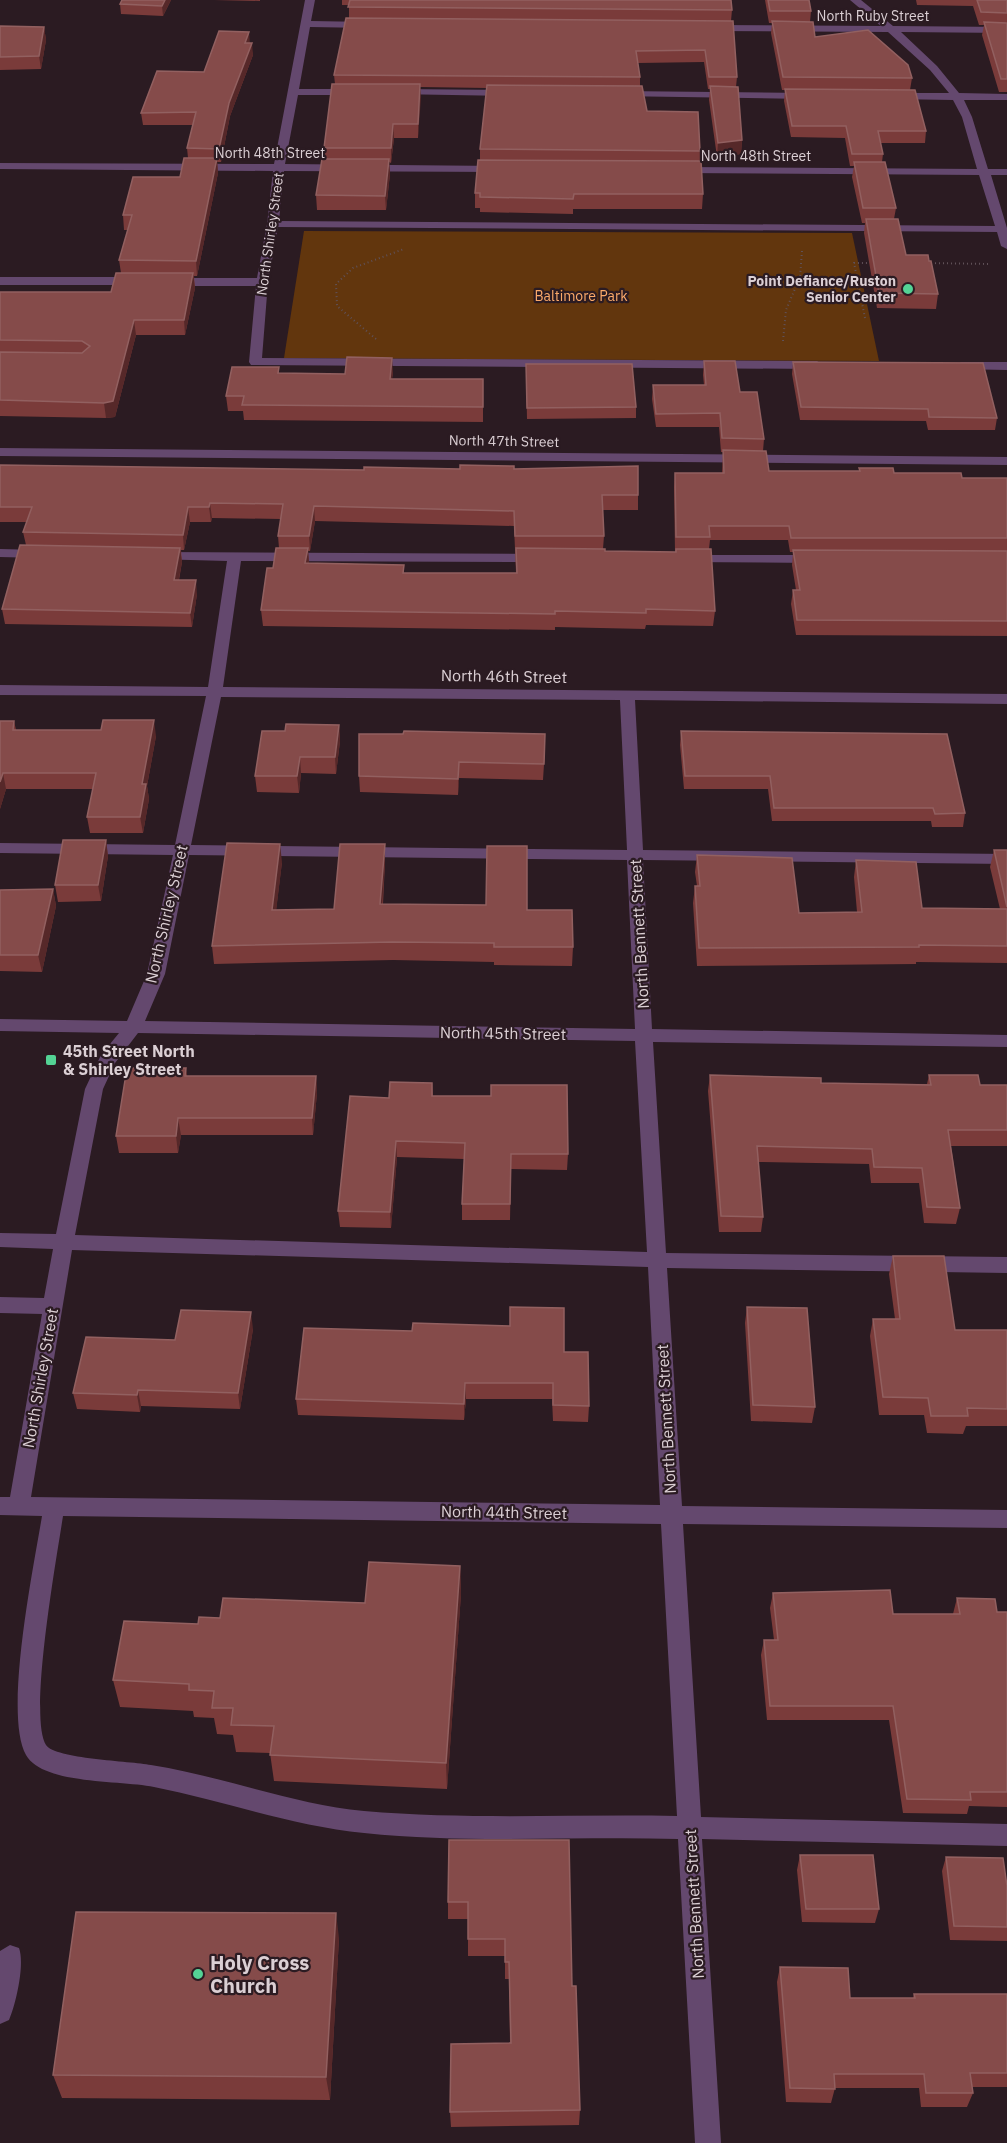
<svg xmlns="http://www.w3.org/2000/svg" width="1007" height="2143" font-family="'IBM Plex Sans',sans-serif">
<rect width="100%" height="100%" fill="#2b1b22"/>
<!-- green -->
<path fill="#62360d" d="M304,231L852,233L879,361L284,358Z"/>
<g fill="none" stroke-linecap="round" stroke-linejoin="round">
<!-- path -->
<path stroke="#605158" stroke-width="2" stroke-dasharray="1 3" stroke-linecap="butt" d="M802,251L800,277L859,288
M927,263L991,264
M865,318L854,263H874
M376,339L337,306L336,284L353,268L404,249
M783,341L786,310L800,277"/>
<!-- minor -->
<path fill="#64486e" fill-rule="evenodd" d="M305,0H315L311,21L369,22L374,25L369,28L310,27L299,89H354L359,92L354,95H298L285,164L501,166L507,169L501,172L284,171L279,221L995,226L979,175L679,173L673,170L679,167L977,169L962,117L953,100L892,99L887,96L892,93H949L930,70L888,32L709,31L704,28L709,25L881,26L850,0H861L893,26L1007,27V33L901,32L937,66L959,93L1007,94V100H964L972,117L988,169H1007V175H991L1007,228V249L1001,246L997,232L278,227L268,282L262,358L817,361L823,365L817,369L251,365L249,362L256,286H171L165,282L171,278H257L267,224L273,171L0,169V163L274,164Z
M397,89L510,90L515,93L510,96L393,94V90Z
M619,91L807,93L812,96L807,99L615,96L614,94Z
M0,277H137L143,281L137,285H0Z
M961,362H1007V370L957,369L955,366Z
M0,448L1007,457V465L0,456Z
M0,549L40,550L47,554L40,558L0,557Z
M158,552L538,554L545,558L538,562L241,561L223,687L1007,694V704L635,700L643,850L1007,854V864L643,860L652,1029L1007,1035V1047L653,1042L666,1253L1007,1257V1273L667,1268L682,1506L1007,1510V1528L683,1524L701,1817L1007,1824V1846L702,1839L721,2143H695L678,1839C573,1836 468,1844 364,1833C293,1826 224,1801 154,1787C121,1780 43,1785 26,1755C3,1715 34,1565 42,1516L0,1515V1497H10L42,1314L0,1313V1297L44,1298L53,1249L0,1247V1233L56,1234L85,1089L101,1055L119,1033L0,1031V1019L127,1021L147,974L173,855L0,853V843L175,845L206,696L0,695V685L208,687L227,561L153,559L151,556ZM221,697L620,700L627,850L191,845ZM189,855L627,860L635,1029L145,1021L165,974ZM138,1033L635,1041L647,1252L75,1235L103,1089L115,1063ZM72,1250L648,1267L660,1505L31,1497ZM63,1516L661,1524L677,1816C573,1814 468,1820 364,1811C292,1804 222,1776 151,1765C130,1761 55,1759 46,1745C28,1717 57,1556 63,1516Z
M689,555H817L824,559L817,563L684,562L682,559L684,556Z
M10,1945L19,1948C25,1964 16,2004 9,2020L0,2024V1951Z"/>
</g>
<!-- wall -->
<path fill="#7a3b3a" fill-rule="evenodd" d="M122,0H171L163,16L121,14L120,4Z
M214,0H260V1Z
M342,0H731L732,10L731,21L737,77L736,87L742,140L741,154L717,157L709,100L710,89H708L704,62L638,63L640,77V86L647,111L700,151V161L703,194L702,209H573V214L480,212V208H475V193L480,160V149L487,88L420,87L418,138H394L391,163L389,162L390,174L386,210H317L316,195L324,159V148L335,84L334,75L349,18V5H342Z
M765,0H809L811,11L810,22L815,37L912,78L910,90L926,131L925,143H880L883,154L882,162L896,208L894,219L906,255L938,294L936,309L877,308L864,233L865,223H862L852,177L854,166H850L845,138L791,137L784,101L785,90H782L771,33L772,23H769Z
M916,0H1007V92H999L982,35L984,25H979L973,6L917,5Z
M0,26L44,27L46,40L41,69L0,70Z
M250,43L253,55L230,116L221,162H217L218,173L197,276H194L195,288L185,335H136L115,417L106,418L0,416V292H111L121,273L119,260L128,230H124L123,215L180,177L188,158L187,148L193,125H143L141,113Z
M704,361L740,392L764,439L763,451L769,471H859V468L894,473L962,478H1007V636L796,635L791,604L793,590H796L792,565L793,552H790L788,540H710L709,549L715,611L713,626L646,625L645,629L555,627V630L263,626L261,610L279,548L278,536L281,519L212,518L211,522H190L184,550H181L182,562L179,580L197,594L192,627L5,624L2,609L26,545L23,532L27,522H0V465L364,470L514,469L638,495V510H602L604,536L603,549L605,551L675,552L674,487L675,473H722L723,452H721L719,427H656L652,399L653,385H704L703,375ZM315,521L514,526L516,573H404V565L309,563L308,551H310Z
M793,362L997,418L995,430H928L926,421L800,420L792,374Z
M279,367V373L345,374L393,372L392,379H483V422L244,420L243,411H228L226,396Z
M526,375L636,407V418L527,419Z
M0,721H14L16,730L156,736L147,786L149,799L143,833H90L87,817L93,789H6L0,809Z
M339,725L340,741L336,774L301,773L299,793L257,792L255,776L285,731Z
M681,731L965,813L963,827H932L931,821H772L768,789H684L680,745Z
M545,749L543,780L459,778L458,795L360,792L359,776Z
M106,840L108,856L101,901L58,902L55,885Z
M385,844V862L383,904L527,910L573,947L572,966L494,965V962L393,960L214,964L212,946L282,862L276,910L334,909Z
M994,850H1007V963L916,962V964L697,966L693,903L695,886H697L695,872L697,855L799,913L857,912L854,877L856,860L922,908L1000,909L990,867Z
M53,889L56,906L42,972L0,971V890Z
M186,1068L187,1076H316L317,1093L313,1135H181L178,1153H119L116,1136Z
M710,1075L821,1083L927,1084L929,1075L980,1085H1007V1146H951L960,1208L956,1224L924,1223L919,1183H871L869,1164L758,1162L763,1217L761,1232H719L708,1091Z
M432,1083L433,1096L568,1154L567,1170L511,1169L510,1220H462V1204L464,1159L397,1157L391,1228L340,1227L338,1211L389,1098Z
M893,1256L955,1330H1007V1426H966L963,1434L927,1433L924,1415H879L870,1336L873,1319H895L889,1274Z
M747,1307L815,1407L812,1423L751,1421L745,1323Z
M253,1329L240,1409L141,1406L140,1412L77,1409L73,1393L175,1340Z
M564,1352L589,1406L588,1422L553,1421L552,1399H466L464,1420L298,1415L296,1399Z
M460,1566L461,1594L447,1789L274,1781L270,1753L236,1752L233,1735L217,1734L214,1718L194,1717L193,1711L120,1707L113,1680L198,1624L220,1618L365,1603Z
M773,1593L893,1614H953L957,1598L997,1612H1007V1807L969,1806L967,1814L903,1813L889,1720H767L761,1655L764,1640H774L770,1608Z
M449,1840L572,1986L580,2110L579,2125L451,2127L450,2112L510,2043L509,1979H505V1956H468V1919H448V1902Z
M800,1855L879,1909L875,1923L802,1922L797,1870Z
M946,1857L1007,1886V1941L950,1940L942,1871Z
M339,1938L330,2100L62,2098L53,2075Z
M780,1967L850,1998H913L914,1994H1007V2087H972L973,2093L967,2107H921L919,2088H835L831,2103L786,2102L777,1982Z"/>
<!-- shaded-wall -->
<path fill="#562829" d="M165,0H171L163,16L162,6Z
M44,27L46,40L41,69L39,56Z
M249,32L250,44L245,43Z
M252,43L253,55L230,116L221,162L219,149L229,103Z
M420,84L421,98L418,138V124Z
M393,124L394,138L391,163V148Z
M742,140L741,154L717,157L718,143Z
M217,158L218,173L197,276L196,261Z
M389,159L390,174L386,210L385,196Z
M193,273L195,288L185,335L184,320Z
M134,320L136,335L115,417L106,418L104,403Z
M392,358L393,372L390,393V379Z
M210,503L212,518L211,522L209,507Z
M314,506L315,521L310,551L309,536Z
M188,507L190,522L184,550L183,535Z
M180,548L182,562L176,594L174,580Z
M308,548L309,563H305Z
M196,580L197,594L192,627L190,613Z
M154,720L156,736L147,786L149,799L143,833L140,817L142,784Z
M339,725L340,741L336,774L335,757Z
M300,757L301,773L299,793L297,776Z
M459,762V778L458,795V779Z
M3,773L6,789L0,809V782Z
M106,840L108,856L101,901L98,885Z
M280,844L282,862L274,929L272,910Z
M385,844V862L381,922L380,904Z
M53,889L56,906L42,972L38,955Z
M316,1076L317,1093L313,1135L312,1118Z
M178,1118L181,1135L178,1153L176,1136Z
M396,1141L397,1157L391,1228L390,1212Z
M251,1312L253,1329L240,1409L238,1393Z
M465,1383L466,1399L464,1420V1404Z
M138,1390L141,1406L140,1412L137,1395Z
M460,1566L461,1594L447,1789L446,1763Z
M336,1913L339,1938L330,2100L326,2077Z"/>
<!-- building -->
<path fill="#854b4a" stroke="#926060" stroke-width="1.5" d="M122,0H165L162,6L120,4Z
M350,0H731L732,10L348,7Z
M768,0H809L811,11H770Z
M977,0H1007V13L981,12Z
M346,18L733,21L737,77H709L705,50L636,51L640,77L334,75Z
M772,21L813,22L815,37L868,30L908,65L912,78L783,77Z
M984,22L1007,23V79H1001Z
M0,26L44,27L39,56L0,57Z
M219,31L249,32L245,43H252L229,103L219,149L187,148L196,112L141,113L157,71L204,72Z
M332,84H420L418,124H393L391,148H324Z
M487,85L642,86L647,111L698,112L700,151L480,149Z
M710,86L738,87L742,140L718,143Z
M785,89L915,90L926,131H878L883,154H852L846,126H792Z
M184,158H217L196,261L119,260L132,215H123L133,177H180Z
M322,159H389L385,196L316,195Z
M478,160L701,161L703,194H574L573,199L480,197V193H475Z
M854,162H885L896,208H863Z
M866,219H898L906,255H928L929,261H931L938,294L879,293Z
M116,273H193L184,320H134L113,401L104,403L0,400V352L82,353L90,346L82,341L0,340V292H111Z
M347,357L392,358L390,379H483V407L242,405L244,396H226L232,367H279L278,373L345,374Z
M704,361H735L740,392H757L764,439L722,438L720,413L656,414L653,385H706Z
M793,362L983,363L997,418L929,417L928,409L801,407Z
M526,364H632L636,407L527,408Z
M723,450L766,451L769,471H860L859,468H893L894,473H961L962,478H1007V538H791L789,526H709L710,537H676L675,473H724Z
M0,465L364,470V467L460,469V465L514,466V469L638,466V495H602L604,536H515L514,511L314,506L309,536H278L283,504L210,503L209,507H188L183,535L23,532L32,507H0Z
M20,545L180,548L174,580H196L190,613L2,609Z
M276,548H308L305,563L404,565L403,573H517L516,548L605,549V551L676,552V549H711L715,611L646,609V613L555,611V614L261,610L267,568H273Z
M793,550L1007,551V621L797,620L793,590H800Z
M103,720H154L142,784H146L140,817H87L96,773H3L0,782V721H14L13,730H101Z
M286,724L339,725L335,757H300L297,776H255L262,731H285Z
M404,731L545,734L544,764L459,762L458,779L359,776V734H403Z
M681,731L947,734L965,813L935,814L933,808H774L770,776H685Z
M63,840H106L98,885H55Z
M227,843L280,844L272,910L334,909L340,844H385L380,904L486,905L487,846H527V910H572L573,947H494V943L392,942L212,946Z
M994,850H1007V907Z
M697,855L792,858L799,913L862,912L856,860L916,862L922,908L1007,909V946L919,945V947L699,948L695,886H700Z
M53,889L38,955H0V890Z
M127,1068H186L185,1076H316L312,1118H178L176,1136H116Z
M710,1075L821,1078V1083L931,1085L929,1075H978L980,1085H1007V1130H948L960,1208L927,1207L922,1168L874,1167L872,1149L757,1146L763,1217L721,1216Z
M390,1082L432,1083V1096H491V1085H567L568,1154H511L510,1204H462L465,1143L396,1141L390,1212L338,1211L350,1096L389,1098Z
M893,1256H944L955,1330H1007V1409L967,1408L968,1416H931L928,1398L883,1397L873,1319H900Z
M510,1307L564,1308V1352H588L589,1406L553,1405V1383H465L464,1404L296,1399L304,1328L412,1331L413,1323L510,1326Z
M747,1307L807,1308L815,1407L753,1405Z
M181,1310L251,1312L238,1393L138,1390L137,1395L73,1393L86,1337L175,1340Z
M369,1562L460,1566L446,1763L270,1755L274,1726L231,1725L233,1708H212L214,1691L189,1690V1684L113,1680L124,1621L198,1624L199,1617L220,1618L223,1598L365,1603Z
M890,1590L893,1614H960L957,1598L995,1599L997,1612H1007V1792H970L971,1800L907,1799L893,1706H770L764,1640H778L773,1593Z
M449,1840H569L572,1986H576L580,2110L450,2112L451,2044L511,2043L509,1962H505V1939H468V1902H448Z
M800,1855H873L879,1909H806Z
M946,1857L1003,1858L1007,1886V1927L954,1926Z
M76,1912L336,1913L326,2077L53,2075Z
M780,1967L848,1968L850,1998H915L914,1994H1007V2073H970L973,2093H926L924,2074H834L835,2089L790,2088Z"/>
<!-- markers -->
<g fill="#54d395" stroke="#2b1b22" stroke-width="2">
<circle cx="908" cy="289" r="6"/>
<rect x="45" y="1054" width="12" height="12" rx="3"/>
<circle cx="198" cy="1974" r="6"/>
</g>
<g text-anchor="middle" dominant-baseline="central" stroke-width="4.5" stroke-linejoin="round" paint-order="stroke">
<!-- far-street labels -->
<g font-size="14" fill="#dbcfd4" stroke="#2b1b22">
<text x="873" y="16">North Ruby Street</text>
<text x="270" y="153">North 48th Street</text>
<text x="756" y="156">North 48th Street</text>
<text transform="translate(270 234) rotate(-82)">North Shirley Street</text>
<text transform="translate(504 441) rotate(1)">North 47th Street</text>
</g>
<!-- far-poi labels -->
<g font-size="14" font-weight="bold" fill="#dbcfd4" stroke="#2b1b22" text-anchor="end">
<text x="896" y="281">Point Defiance/Ruston<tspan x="896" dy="16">Senior Center</tspan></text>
</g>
<!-- far-park labels -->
<g font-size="14" fill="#fcaa6a" stroke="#2b1b22">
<text x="581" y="296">Baltimore Park</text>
</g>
<!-- street labels -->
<g font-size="16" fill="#dbcfd4" stroke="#2b1b22">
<text transform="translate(504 676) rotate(1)">North 46th Street</text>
<text transform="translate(166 914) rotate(-77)">North Shirley Street</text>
<text transform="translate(639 934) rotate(-93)">North Bennett Street</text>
<text transform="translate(503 1033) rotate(1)">North 45th Street</text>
<text transform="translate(40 1378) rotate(-80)">North Shirley Street</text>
<text transform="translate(666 1419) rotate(-93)">North Bennett Street</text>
<text transform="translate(504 1512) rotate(1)">North 44th Street</text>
<text transform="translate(694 1904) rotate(-93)">North Bennett Street</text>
</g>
<!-- poi labels -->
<g font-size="16" font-weight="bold" fill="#dbcfd4" stroke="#2b1b22" text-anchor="start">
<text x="63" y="1051">45th Street North<tspan x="63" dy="18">&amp; Shirley Street</tspan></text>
</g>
<!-- near-poi labels -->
<g font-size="20" font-weight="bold" fill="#dbcfd4" stroke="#2b1b22" text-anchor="start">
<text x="210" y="1962">Holy Cross<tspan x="210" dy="23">Church</tspan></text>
</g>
</g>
</svg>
